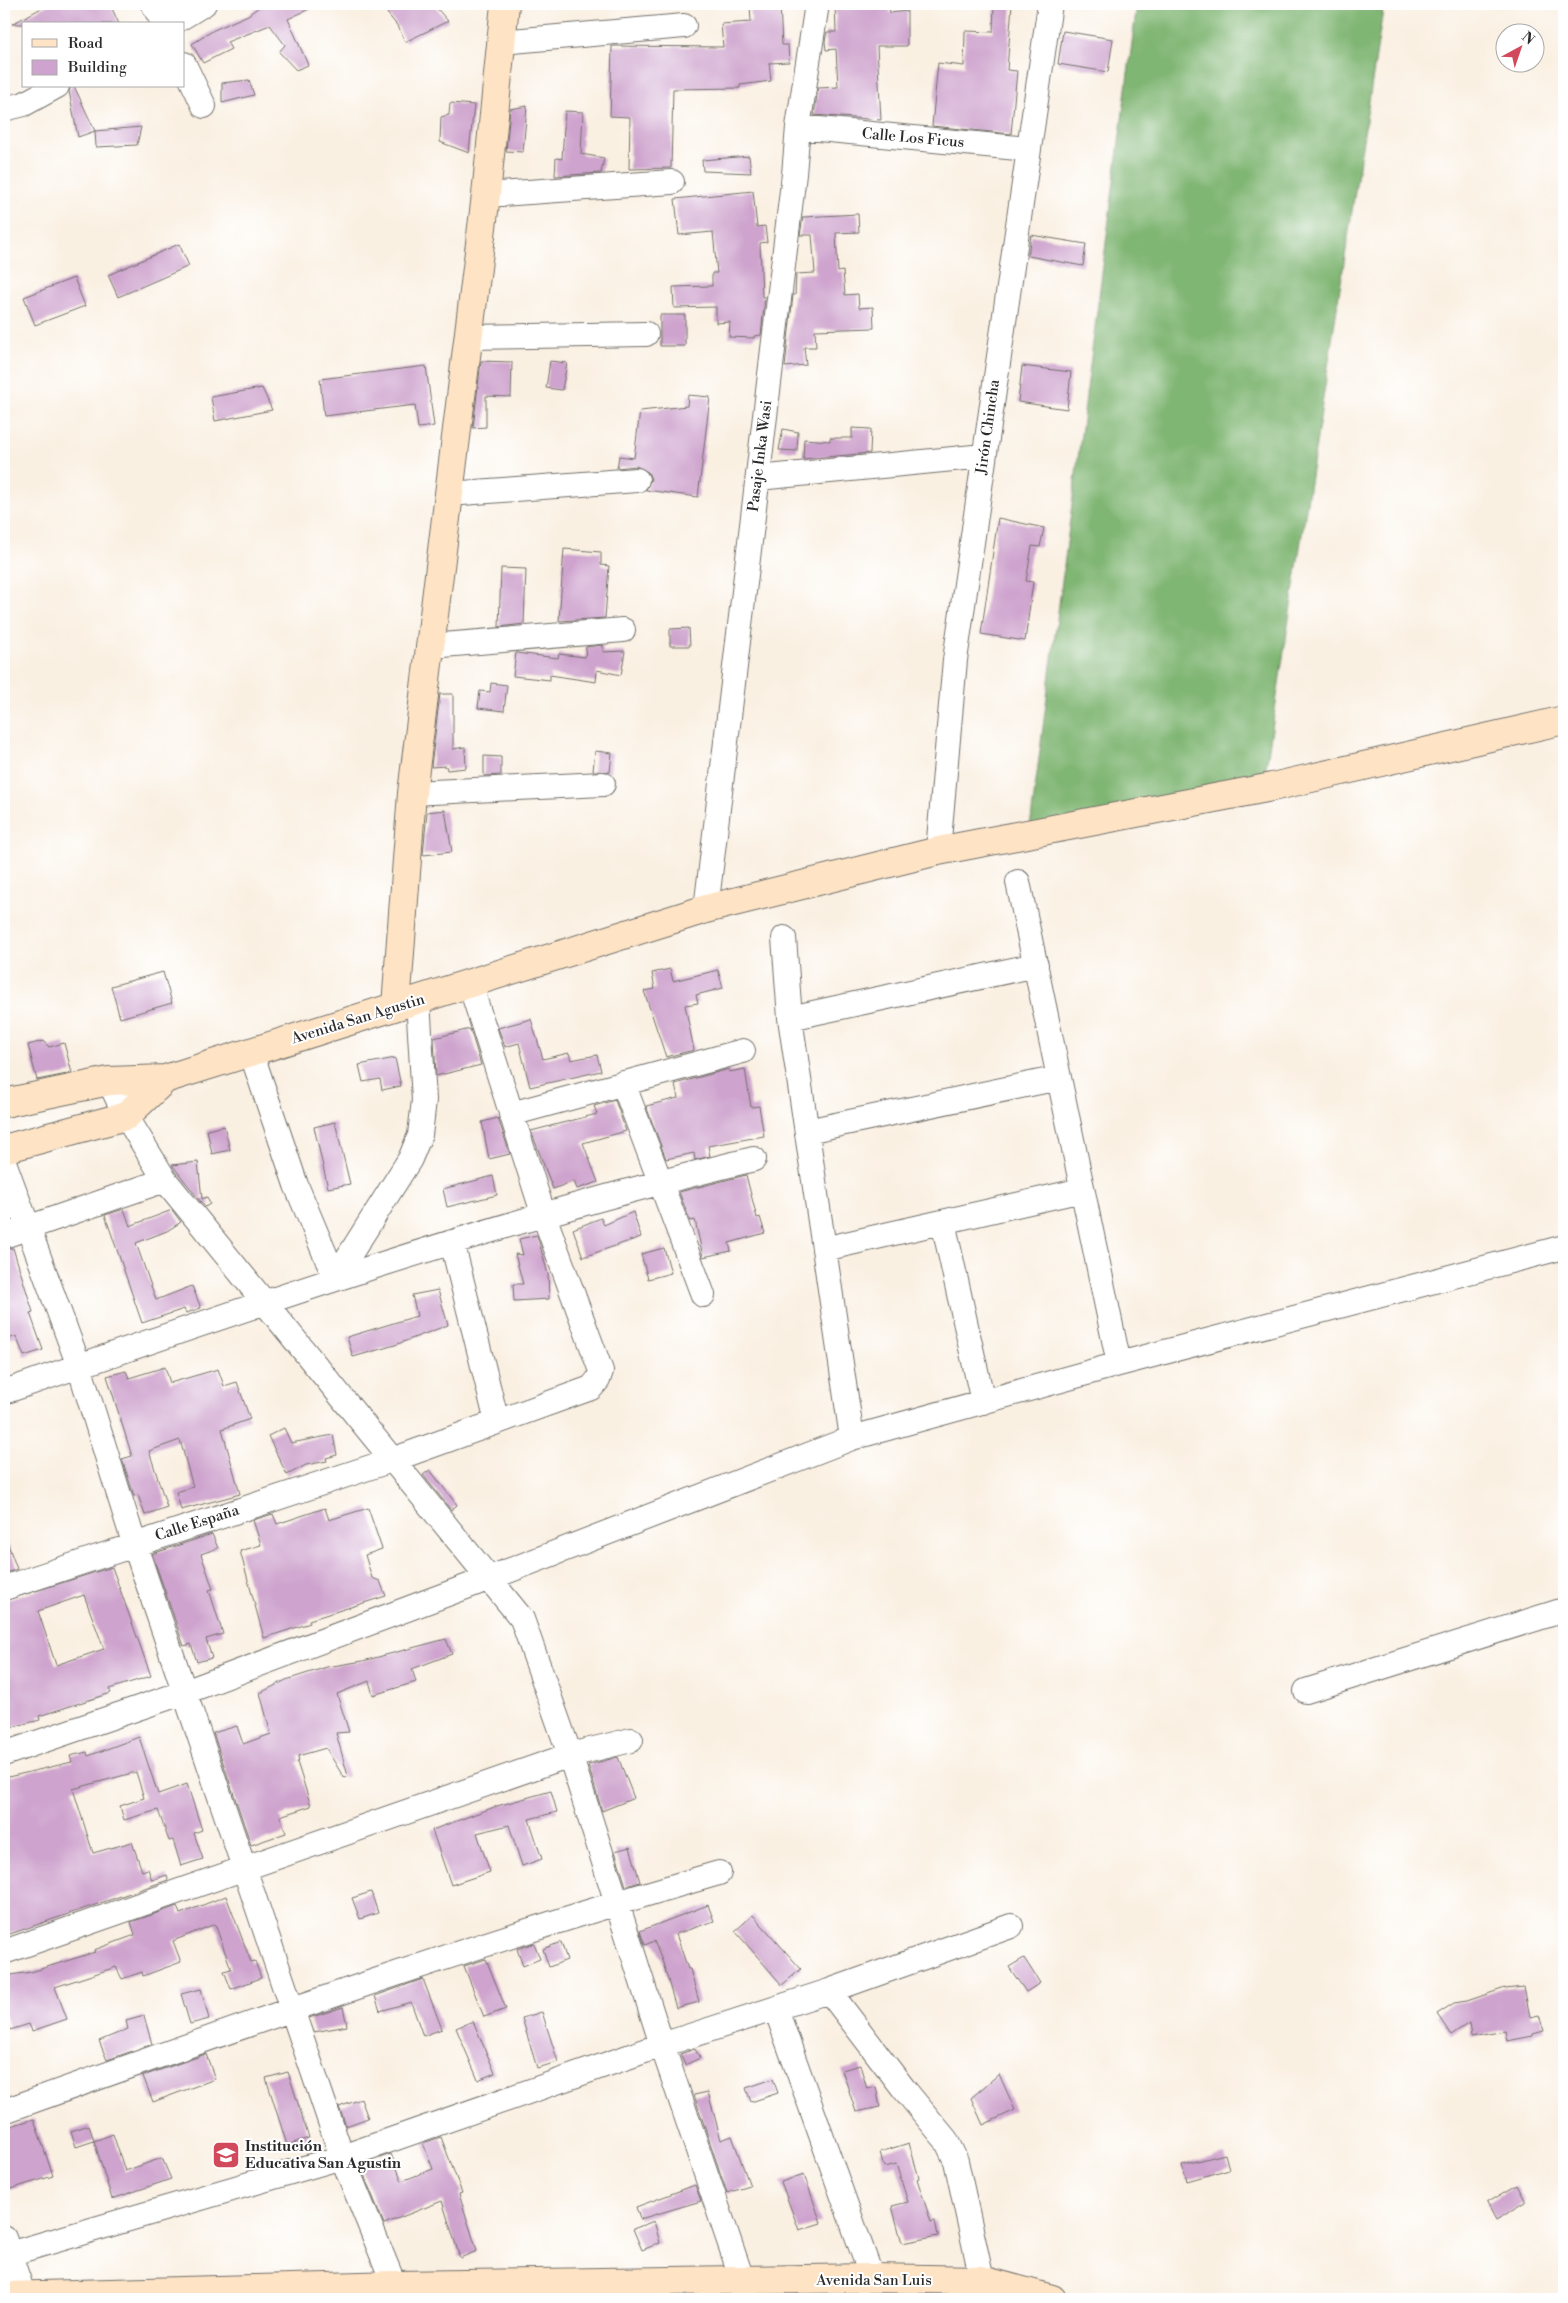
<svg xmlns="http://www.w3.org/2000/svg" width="1568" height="2303" font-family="'Libre Bodoni',serif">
<rect width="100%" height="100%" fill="#fff"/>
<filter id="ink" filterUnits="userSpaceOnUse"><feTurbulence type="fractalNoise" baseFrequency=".02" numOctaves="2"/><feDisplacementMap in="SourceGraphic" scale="10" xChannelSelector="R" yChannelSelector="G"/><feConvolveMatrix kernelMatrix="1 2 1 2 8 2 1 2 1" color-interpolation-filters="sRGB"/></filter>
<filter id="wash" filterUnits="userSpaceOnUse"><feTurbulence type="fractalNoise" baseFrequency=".0096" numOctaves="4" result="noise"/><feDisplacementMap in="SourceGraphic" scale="20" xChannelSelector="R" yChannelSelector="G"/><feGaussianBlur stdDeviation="1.12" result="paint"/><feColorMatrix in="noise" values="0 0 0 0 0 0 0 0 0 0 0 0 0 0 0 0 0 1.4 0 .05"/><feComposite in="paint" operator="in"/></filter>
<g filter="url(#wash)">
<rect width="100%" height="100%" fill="#faf0e2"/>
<!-- forest -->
<path fill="#80b673" stroke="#56704f" d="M1137,4H1384L1263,787L1029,835Z"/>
<g id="blocks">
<!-- building -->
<path fill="#cea3cd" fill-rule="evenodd" d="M49,4H110L119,24H12Z
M263,4H320L288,19L308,65L296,70L279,52L285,45L270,25L227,42L231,49L203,63L192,44L214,30L248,15Z
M402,4H433L448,21L405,42L399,28L387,13Z
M750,4H780L782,45H788L789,62L769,63L771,81L740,85V88L673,89L671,168L629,169L630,117L610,116L612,46L723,47L721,24L751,22Z
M835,4H889L890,13L907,11V46H877L881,120L814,115L818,88L838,87L836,49L826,50L825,41L827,32H836Z
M994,4H1012L1007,70L1017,71L1011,134L932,126L938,63L964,66L965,31L993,32Z
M1063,31L1113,39L1108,72L1058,64Z
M249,80L254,95L222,103V83Z
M71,86H74L95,131L78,137L69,91Z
M450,103L474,105L469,153L440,142L441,117L449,115Z
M527,106L523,152L506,151L510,109Z
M565,111L583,112L581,154L604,158L601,173L555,176L556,158L562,159Z
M141,127L137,145L96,147L95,131Z
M749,156L751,173L703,171L702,160Z
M753,191L757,227L765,226L767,242L760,243L762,297H765L761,335L754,336V338L729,337L730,322L716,323V307L674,308L673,287L712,286V273H717L713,232L679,235L675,199Z
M858,214L859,232L836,233L838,272L843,271L845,295L858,294L859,308L873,307L874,328L815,330L816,347H804L806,365L785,367L793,295H795L796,274L815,273L812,235H800L803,217Z
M1031,235L1086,244L1083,266L1028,256Z
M179,244L189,266L118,297L108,275Z
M74,278L85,306L35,325L24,297Z
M660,315H685V346H660Z
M481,361L512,362L511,397L486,396V427L473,428Z
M550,361L567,363L562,390L546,388Z
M426,366L434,426L418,428L415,405L324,416L320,379Z
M1022,366L1071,372L1067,409L1018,402Z
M262,388L272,410L215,421L211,397Z
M688,395L710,397L698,497L646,490L651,479L648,472L636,466L617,468L619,456L634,458L640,411L687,406Z
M852,428L871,429L870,453L803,459L804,439L830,441V438H852Z
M783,429L798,432L797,451L779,450Z
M998,518L1044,528L1040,547L1032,546L1026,581L1033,582L1025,641L981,634Z
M564,549L601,552V565L609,566L605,618L559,621Z
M501,568L526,569L524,624L499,627Z
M689,628L690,646H670V629Z
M603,645V652L625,651L621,675L597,670L596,682L550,675V680L513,676L516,653L558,658L559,654L585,657L586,647Z
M491,683L507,685L504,711L478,708L480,691L490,692Z
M440,694H453V749L465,747L466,768L447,770L446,766L431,767Z
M595,751L612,753L610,772L593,771Z
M484,756L501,757V775L484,776Z
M445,810L452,852L423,855L427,812Z
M670,969L673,981L718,970L723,988L696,995L698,1003L685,1005L694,1050L666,1057L644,991L655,989L652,973Z
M163,972L172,1003L120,1018L111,986Z
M531,1019L543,1059L569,1053L571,1060L597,1055L601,1071L530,1087L519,1043L505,1047L498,1028Z
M470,1029L481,1065L436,1076L434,1038Z
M43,1041L49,1047L64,1043L72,1073L37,1080L28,1045Z
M395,1058L401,1086L382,1090L380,1079L363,1082L359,1065Z
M729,1069V1072L745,1069L751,1107L759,1106L764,1136L708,1146L710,1156L695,1160L694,1153L666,1159L646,1106L678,1098L675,1084Z
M615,1100L626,1131L583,1143L598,1182L577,1189L574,1181L553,1189L531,1131L597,1114L594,1106Z
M498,1118L510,1154L489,1159L482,1122Z
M335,1122L350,1184L328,1188L314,1127Z
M224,1126L230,1150L212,1154L207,1130Z
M198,1162L202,1199L207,1197L210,1204L205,1207L172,1165Z
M746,1175L757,1218L760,1217L765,1233L729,1243L731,1251L703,1257L695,1220L690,1221L679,1192Z
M493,1176L497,1195L447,1207L443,1189Z
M124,1209L130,1226L172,1210L181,1222L167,1231L136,1243L156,1300L192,1286L201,1308L186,1313L184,1309L142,1323L105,1215Z
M633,1212L641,1237L583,1257L573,1229L601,1218L604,1225Z
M537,1235L548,1274L549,1299L514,1301L513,1284H523L515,1254L523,1255L519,1239Z
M13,1248L33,1312L30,1313L43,1350L24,1356L16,1336L4,1341V1249Z
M664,1248L671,1273L648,1279L641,1254Z
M438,1290L448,1325L395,1345L353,1357L347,1337L417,1316L412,1295Z
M165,1367L170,1383L218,1369L224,1386L237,1382L250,1419L222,1429L240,1494L181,1510L176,1492L193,1487L180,1440L149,1451L167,1507L145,1515L138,1495L134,1496L122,1459L132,1456L107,1376L126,1371L129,1378Z
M284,1428L291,1443L333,1435L337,1455L326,1458L327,1461L306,1465L287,1475L268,1436Z
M430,1470L457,1505L451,1510L423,1475Z
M325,1508L329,1520L368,1508L382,1549L365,1555L372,1578L380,1581L386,1596L309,1620L310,1623L264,1638L240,1551L261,1545L253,1520L273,1514L277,1524Z
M212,1534L218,1548L201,1554L213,1589L209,1590L223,1634L206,1639L212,1658L197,1662L191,1644L184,1646L152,1554Z
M6,1539L17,1569L4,1574V1540Z
M112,1567L151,1676L109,1689L111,1693L39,1716L40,1720L4,1729V1601ZM84,1595L104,1649L56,1665L38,1611Z
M446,1639L452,1654L412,1669L416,1682L373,1695L369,1681L337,1694L349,1732L336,1733L348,1776L344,1778L326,1748L298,1756L299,1762H297L311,1806L280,1816L286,1833L251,1845L213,1733L237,1726L243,1744L271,1734L260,1693L286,1680L327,1667L363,1661Z
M139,1737L158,1794L187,1784L202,1830L194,1833L203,1859L181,1866L173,1840L169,1841L158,1810L124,1820L120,1806L144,1798L136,1772L73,1789L93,1853L132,1842L142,1871L148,1869L152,1880L167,1875L168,1880L4,1936V1778L72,1762L70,1756L87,1752L88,1756Z
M618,1757L634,1798L602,1811L588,1765Z
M551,1791L557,1812L529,1819L542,1859L522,1866L509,1825L477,1833L490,1872L451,1885L432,1830L497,1806Z
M630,1847L640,1882L626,1886L615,1851Z
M371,1892L378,1913L360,1919L352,1898Z
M226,1896L251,1962L255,1961L261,1978L231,1989L224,1971L231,1969L215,1924L173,1941L181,1962L143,1976L142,1972L122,1979L116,1967L55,1987L67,2019L32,2031L29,2024L10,2030L4,2011V1976L31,1972L95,1952L94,1950L135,1935L131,1922L177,1906L180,1914Z
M708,1905L714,1921L676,1934L688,1969H690L699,2002L676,2008L663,1963L654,1941L645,1945L640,1931Z
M753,1915L801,1969L782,1985L735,1931Z
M561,1942L567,1960L549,1967L543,1949Z
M534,1943L540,1959L523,1966L517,1949Z
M1024,1958L1040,1983L1026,1992L1009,1967Z
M486,1959L506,2009L484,2017L464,1966Z
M423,1979L442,2029L423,2036L411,2002L380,2011L375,1996Z
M1524,1987L1530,2017L1539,2015L1544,2031L1533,2034V2036L1507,2041L1505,2031L1471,2037L1469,2023L1451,2035L1437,2014L1454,2003L1467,2001L1505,1988V1989Z
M201,1989L209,2019L190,2024L181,1994Z
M343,2007L347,2026L314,2032L309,2018Z
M542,2012L558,2062L537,2068L522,2018Z
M144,2016L152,2044L107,2060L99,2041L128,2029L126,2021Z
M473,2021L495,2073L478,2080L456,2028Z
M695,2049L700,2058L685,2065L680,2054Z
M206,2054L215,2079L153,2102L143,2076Z
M860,2065L867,2089L876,2087L880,2107L856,2112L842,2070Z
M288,2072L309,2138L287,2145L266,2078Z
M999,2074L1015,2110L983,2125L971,2098Z
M773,2079L778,2093L751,2102L746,2088Z
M708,2092L721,2140L732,2136L750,2186L727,2193L694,2095Z
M361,2099L368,2118L346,2126L339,2107Z
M34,2119L53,2176L4,2191V2128Z
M89,2125L94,2141L76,2147L71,2131Z
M113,2134L125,2171L162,2158L171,2179L112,2199L94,2141Z
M441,2137L462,2193L459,2194L477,2251L460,2258L442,2201L384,2224L360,2165L391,2154L402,2181L433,2169L423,2143Z
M909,2143L919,2178L917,2179L931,2222L935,2221L938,2236L902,2243L892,2206L908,2202L896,2164L884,2167L880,2152Z
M1225,2154L1229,2169L1187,2181L1182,2165Z
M804,2174L821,2223L799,2230L781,2182Z
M695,2185L701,2201L640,2219L636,2207Z
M1517,2185L1526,2202L1496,2220L1487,2203Z
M654,2221L660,2243L642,2250L633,2229Z"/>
</g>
</g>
<g filter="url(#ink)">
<use href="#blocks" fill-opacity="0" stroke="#73706b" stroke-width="1"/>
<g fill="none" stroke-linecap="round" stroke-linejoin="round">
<!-- street casing -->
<g stroke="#73706b" stroke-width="26">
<path id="street" d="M153,4L164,24
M171,24L204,4
M501,42L684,26
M184,64L204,106
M4,109L24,104L57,86
M798,127L1028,149
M486,195L672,182
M469,337L646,334
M758,478L984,456
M449,494L637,480
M431,646L623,630
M412,793L603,784
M938,851L955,660L1050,4
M1018,882L1119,1364
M706,909L794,174L798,127L817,4
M784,938L790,1018L852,1438
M790,1018L1036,965
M251,1052L296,1185L335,1278L410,1159L420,1135L424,1100L418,1000
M109,1081L126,1116L165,1180L522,1619L570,1755L662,2045L743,2282L746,2299
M623,1083L703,1295
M511,1114L743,1051
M807,1131L1059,1078
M4,1162L79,1366L134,1543L342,2157L400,2299
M943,1222L983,1402
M4,1236L165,1180
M452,1242L497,1422
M824,1249L1082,1190
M4,1392C251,1306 498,1220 754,1159
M4,1588L392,1460L591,1388L598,1380L601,1371L543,1213L470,984
M1306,1691L1564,1610
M4,1754L185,1692L490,1578L852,1438L1119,1364L1564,1247
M4,1952L570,1755L631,1740
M829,1991L904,2089L946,2140L956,2161L982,2280L984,2299
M776,2009L872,2278
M4,2111C240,2027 477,1942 719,1873
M4,2238L25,2299
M9,2254L342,2157L662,2045L829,1991L1011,1926"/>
</g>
<!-- secondary casing -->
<g stroke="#73706b" stroke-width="30">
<path id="secondary" d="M396,1006L412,793L486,195L505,4
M4,1103L109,1081L165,1079L706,909L938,851L1272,787L1564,720
M4,1149L126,1116L165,1079
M4,2296L395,2285L872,2278L982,2280L1052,2299"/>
</g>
<!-- street -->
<use href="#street" stroke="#fff" stroke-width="24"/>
<!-- secondary -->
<use href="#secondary" stroke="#fee4c5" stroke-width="28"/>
</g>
</g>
<!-- icons -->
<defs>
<g id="school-square" transform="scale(1.4375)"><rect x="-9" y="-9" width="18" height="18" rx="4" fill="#d1495b" stroke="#fff"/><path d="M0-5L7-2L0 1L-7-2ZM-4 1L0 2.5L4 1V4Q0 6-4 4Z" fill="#fff"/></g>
</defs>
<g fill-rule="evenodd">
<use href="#school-square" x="226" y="2155"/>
</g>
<g text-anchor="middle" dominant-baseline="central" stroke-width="4" stroke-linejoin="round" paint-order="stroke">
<!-- street labels -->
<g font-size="15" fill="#2b2b2b" stroke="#fff">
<text transform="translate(913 138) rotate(5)">Calle Los Ficus</text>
<text transform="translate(988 427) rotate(-82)">Jirón Chincha</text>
<text transform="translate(760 456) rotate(-83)">Pasaje Inka Wasi</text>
<text transform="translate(358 1019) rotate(-17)">Avenida San Agustin</text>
<text transform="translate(197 1523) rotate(-18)">Calle España</text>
<text x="874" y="2280">Avenida San Luis</text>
</g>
<!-- poi labels -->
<g font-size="15" font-weight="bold" fill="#2b2b2b" stroke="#fff" text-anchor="start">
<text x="245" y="2146">Institución<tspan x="245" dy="17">Educativa San Agustin</tspan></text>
</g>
</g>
<!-- margin -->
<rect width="1568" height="2303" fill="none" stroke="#fff" stroke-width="20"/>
<!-- legend -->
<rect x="22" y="22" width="162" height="65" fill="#ffffff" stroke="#aaaaaa"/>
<rect x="32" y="39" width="25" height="8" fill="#fee4c5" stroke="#aaaaaa"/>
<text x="68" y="48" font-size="15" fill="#2b2b2b">Road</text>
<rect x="32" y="60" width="25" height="15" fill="#cea3cd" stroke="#aaaaaa"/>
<text x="68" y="72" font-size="15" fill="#2b2b2b">Building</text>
<!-- north arrow -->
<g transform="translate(1520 48) rotate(40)"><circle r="24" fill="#ffffff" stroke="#aaaaaa"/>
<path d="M0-4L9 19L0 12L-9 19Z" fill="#d1495b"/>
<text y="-8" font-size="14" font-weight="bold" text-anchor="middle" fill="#2b2b2b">N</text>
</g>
</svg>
